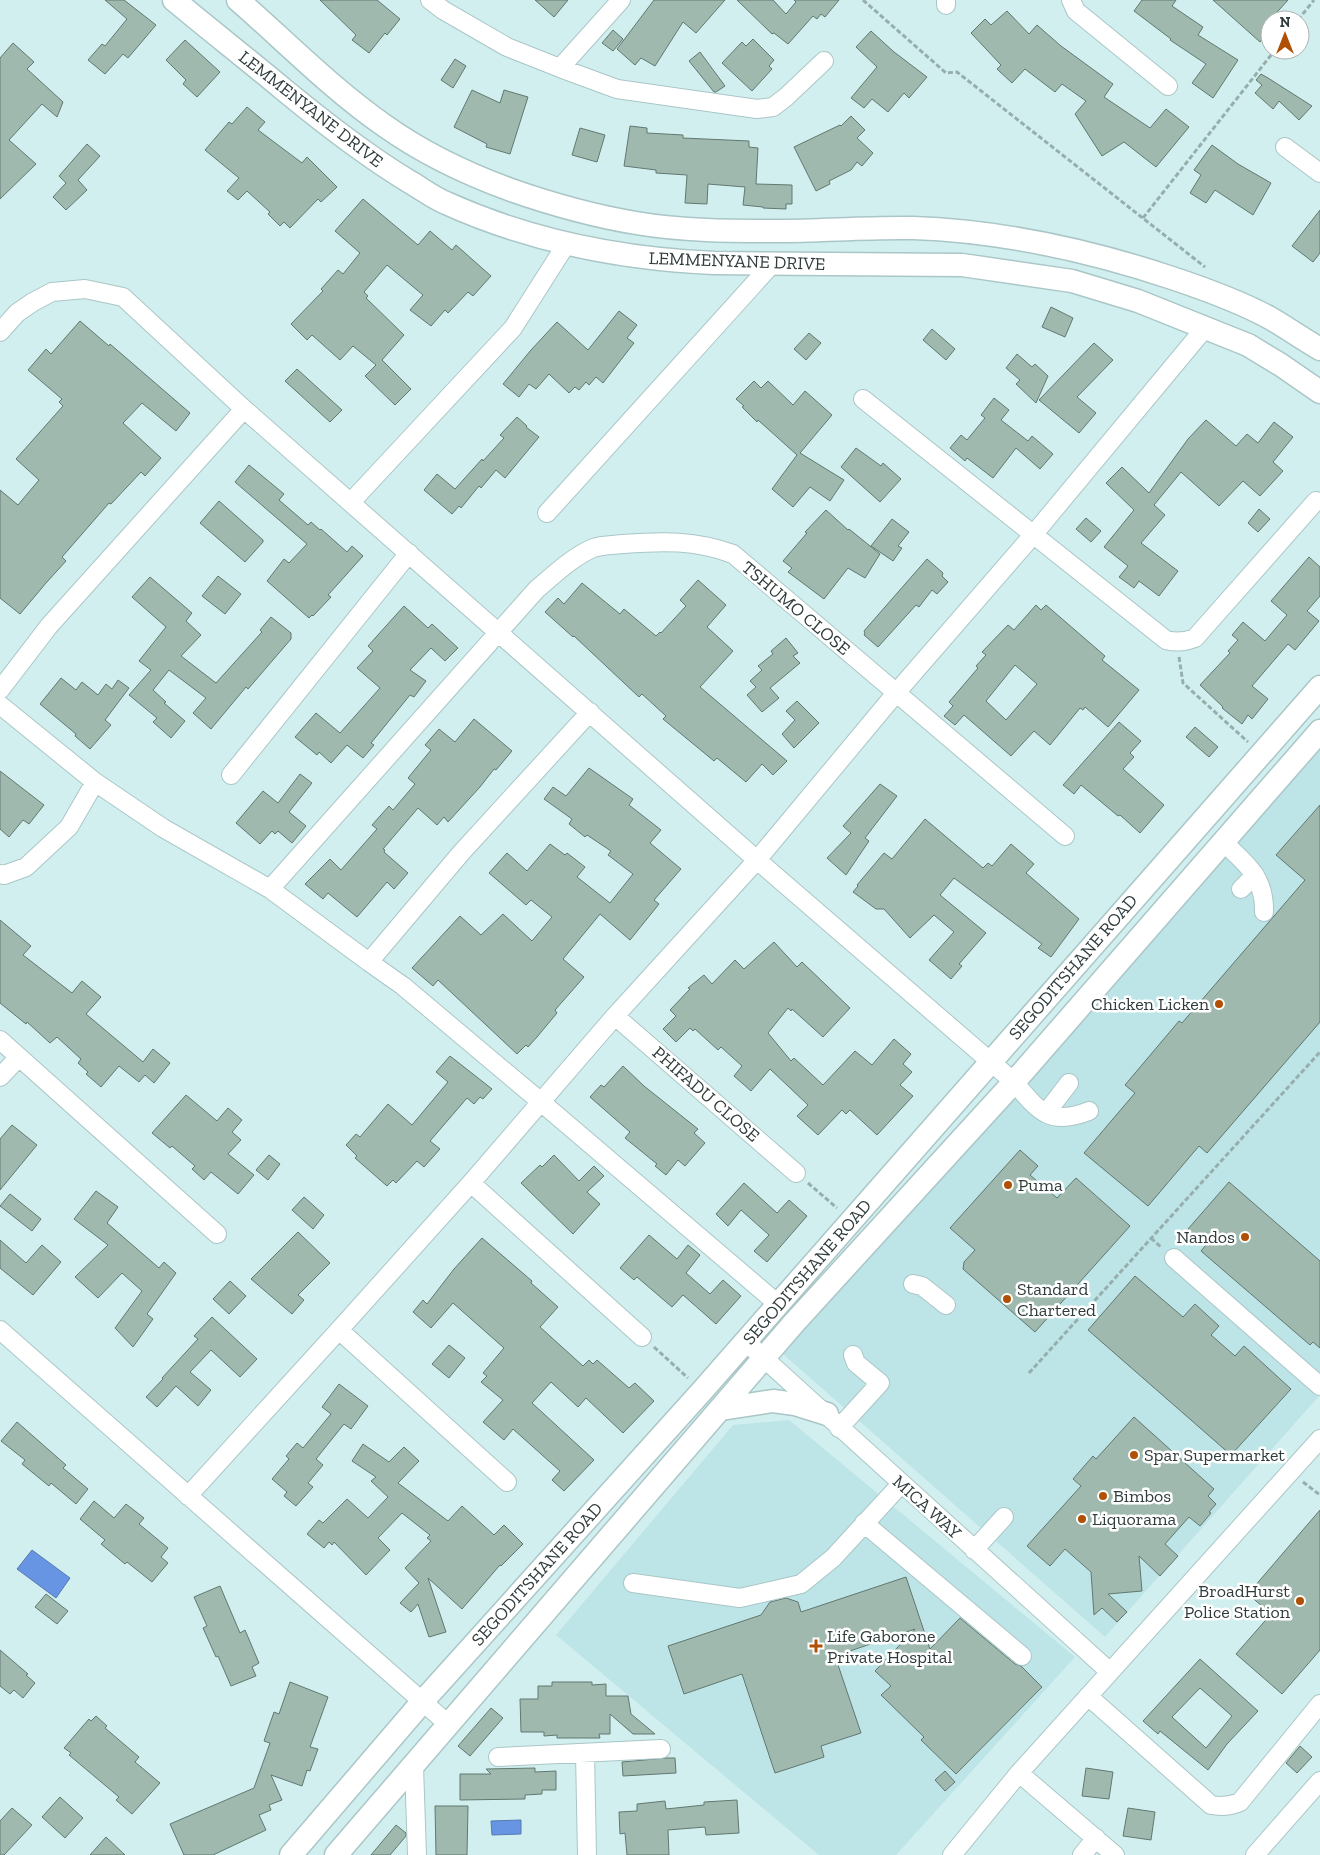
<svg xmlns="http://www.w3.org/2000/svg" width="1320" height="1855" font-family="'Zilla Slab',serif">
<rect width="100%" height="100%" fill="#d2eff0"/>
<!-- built -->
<path fill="#bde4e6" d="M1320,750V1395L1105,1637L783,1354Z
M789,1420L1075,1657L896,1855H819L556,1635L733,1425Z"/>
<!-- water -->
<path fill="#6795e3" stroke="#567ab1" d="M32,1550L70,1578L56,1598L17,1569Z
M521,1820V1834L492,1835L491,1821Z"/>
<!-- building -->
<path fill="#a0b9af" stroke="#617870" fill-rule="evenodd" d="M105,0H124L156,25L128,58L123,54L105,74L88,60L102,44L105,46L127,19Z
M320,0H377L400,19L387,35L385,33L369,53L352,40L356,35Z
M535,0H568L554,17Z
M654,0H725L696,33L683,22L655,66L641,58L635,65L617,49Z
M737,0H773L786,14L796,2L794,0H839L825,17L821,14L817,19L813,16L788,44L774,33L772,34Z
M1142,0H1176L1172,6L1203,27L1198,35L1238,60L1213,98L1192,83L1206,64L1170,40L1171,39L1134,11Z
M1213,0H1288L1270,20V29L1260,42Z
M1007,11L1029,34L1037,25L1061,46L1113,84L1104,97L1150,128L1166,109L1189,127L1156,167L1124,142L1102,156L1075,114L1086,101L1062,84L1055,92L1025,69L1012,83L997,69L1001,65L971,33L985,19L991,25Z
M613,30L623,39L613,51L602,43Z
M871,31L894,52L927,77L909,98L904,93L888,112L872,99L864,108L851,98L877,67L856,47Z
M753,39L774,60L769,66L772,69L752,91L722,63L742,42L746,46Z
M185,40L220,72L197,97L183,84L186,80L166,60Z
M13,43L34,62L27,69L63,102L57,117L42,104L9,140L36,164L0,199V58Z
M700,52L725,86L716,92H714L689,61Z
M455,59L466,66L453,88L441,80Z
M1261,74L1268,78L1312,106L1299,120L1279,101L1273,109L1255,93L1262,85L1256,80Z
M472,90L500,103L504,90L528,97L510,154L486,147L487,144L454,127Z
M247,107L265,122L258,130L302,163L307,157L337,187L321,202L318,199L290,228L284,222L280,226L268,214L270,212L247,191L238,200L227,191L239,178L205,150L229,122L232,124Z
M851,116L865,130L857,138L873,153L862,166L857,162L851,170L829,181L830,184L816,191L794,147L840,125L841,126Z
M630,126L647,128V133L683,135V138L749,141V147L758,148L756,184L792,185V204H786V209L763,208V207L743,205L745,187L708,184L707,204L685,203L687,175L656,173V170L624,166Z
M580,128L605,135L597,162L572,155Z
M87,144L100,156L78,180L87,190L66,210L53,197L66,183L59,176Z
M1212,145L1238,164L1271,183L1253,215L1215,190L1206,203L1190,193L1201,175L1194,170Z
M363,199L418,245L430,231L452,250L456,245L491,276L473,296L468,292L448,313L445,310L431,326L410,310L423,295L387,265L364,292L368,296L366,298L404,335L382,360L411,389L395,405L365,376L376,365L353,346L340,360L312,335L307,340L291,324L323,291L321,289L338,270L343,274L360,253L335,231Z
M1320,210V253L1313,262L1292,246Z
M1051,307L1073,318L1065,337L1042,327Z
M619,311L637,325L627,338L634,343L603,383L596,377L589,385L586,382L579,390L575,387L569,393L549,374L536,389L529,384L519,397L503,384L531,350L557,322L588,350Z
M80,321L109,346L110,344L190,413L176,431L142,403L123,423L161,458L145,476L141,472L111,504L109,503L62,557L66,561L46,583L20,614L0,598V490L18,505L39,480L16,459L63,406L59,402L62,399L28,370L46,349L51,354Z
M932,329L955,349L946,360L923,340Z
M809,333L821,343L806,360L794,349Z
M1094,343L1113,360L1077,397L1096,413L1079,433L1039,400Z
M1017,354L1032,367L1035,364L1048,376L1036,403L1016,384L1020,380L1006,368Z
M297,369L342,410L330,422L285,381Z
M754,381L761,388L768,381L793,405L805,391L832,415L800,453L844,480L830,501L810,487L793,507L772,489L797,455L758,420L757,422L742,407L744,406L736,399Z
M994,398L1009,410L1001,420L1028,441L1032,436L1053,454L1040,469L1016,448L993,478L967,458L965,461L950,448L961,435L967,440L985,418L981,415Z
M517,417L527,426L526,427L539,437L505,478L496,470L481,488L479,486L461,508L459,506L452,514L424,490L437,474L455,489L482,459L483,461L504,438L500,435Z
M1206,420L1236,446L1247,434L1258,443L1274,422L1293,437L1273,462L1283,471L1260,496L1243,481L1219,506L1181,472L1154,505L1165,515L1141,543L1178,571L1159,596L1139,581L1134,588L1119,577L1128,566L1104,547L1134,510L1106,483L1122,467L1149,493L1188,439Z
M856,448L881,466L883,463L901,479L880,502L841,467Z
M249,465L284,494L279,500L308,525L311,522L320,530L321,529L347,552L352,546L363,556L328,595L331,597L313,616L312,615L309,618L267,581L284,559L289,563L307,544L235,482Z
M219,501L263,540V542L245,562L200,523Z
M1259,509L1270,519L1258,532L1248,523Z
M826,510L848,530L849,529L880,554L865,578L848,568L824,599L788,572L792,568L783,561L807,533L805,532Z
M1086,518L1101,531L1091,542L1076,529Z
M892,519L909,532L898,546L902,548L893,561L871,546Z
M1309,557L1320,567V596L1307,611L1319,621L1295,650L1288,644L1252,686L1268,699L1252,719L1248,715L1242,724L1222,708L1223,707L1200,685L1230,653L1228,651L1238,640L1232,635L1243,622L1265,641L1287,615L1271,601Z
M927,559L943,573L942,576L948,582L937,594L932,590L919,607L916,605L878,647L864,635L865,633L864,631Z
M218,576L241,594L225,614L202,596Z
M150,577L192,613L186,621L201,635L181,656L216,683L262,632L260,630L271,617L291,633V639L248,689L246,687L211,729L193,713L206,698L169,670L153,690L166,702L164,703L185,721L171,738L153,722L157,718L129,695L151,670L139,661L166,627L132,597Z
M698,580L726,605L707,627L733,651L700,687L787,761L773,775L762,764L746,782L717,758L714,761L663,719L666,716L642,694L639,697L574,636L573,637L545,612L558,598L564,604L582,583L620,614L624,609L656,636L660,632L661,633L686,606L680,600Z
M1036,605L1041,610L1046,605L1105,656L1102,660L1139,690L1108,727L1085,707L1083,710L1080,708L1050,745L1034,731L1011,756L964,715L955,725L944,716L953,706L949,702L978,668L976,666L986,655L982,652L1008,625L1014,630ZM1015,665L1037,684L1006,720L986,701Z
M404,606L428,628L432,624L458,648L445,661L431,648L410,670L426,681L414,697L410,695L371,743L374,745L363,758L347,745L331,763L319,752L317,755L295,737L316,713L340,733L380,688L357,668L373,651L368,646Z
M786,638L798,653L793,656L800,663L770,688L779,698L762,712L747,695L756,687L750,681L762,670L758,666L773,654L771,651Z
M61,678L76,690L82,682L98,695L106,684L112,689L118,680L129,688L105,720L111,725L90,749L75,736L76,734L40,704Z
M797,701L819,723L794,748L782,734L795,720L786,711Z
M474,719L512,751L496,770L494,769L480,787L448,822L444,817L437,825L418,808L383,849L385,850L384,852L408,873L394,889L387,882L357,917L328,893L323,899L305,884L330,859L341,870L377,829L372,825L389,806L393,810L415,784L408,778L431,750L425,745L439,729L455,742Z
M1119,722L1141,741L1130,753L1134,757L1123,769L1164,805L1140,833L1120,815L1118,816L1081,785L1074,794L1063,785Z
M1195,727L1218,747L1209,757L1186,737Z
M589,768L633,799L629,805L661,830L650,843L681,869L654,900L659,904L630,940L600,914L563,959L584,977L555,1010L557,1013L537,1037L528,1047L526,1045L517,1054L438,980L433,986L412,968L460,916L481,935L503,914L532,941L552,917L531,900L526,905L489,873L507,853L527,871L550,844L565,855L567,853L585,867L577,877L610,903L633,874L608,855L611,851L587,835L585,837L569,824L572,819L544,799L553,787L566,796Z
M0,771L44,805L29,824L23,820L9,837L0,829Z
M300,774L312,783L289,812L306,826L292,843L278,831L275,834L272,831L260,844L236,823L263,791L278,803Z
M880,784L897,796L865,838L869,841L846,875L827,858L851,833L843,826Z
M1320,805V1022L1207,1153L1199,1146L1148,1206L1084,1153L1135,1093L1125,1085L1179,1021L1182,1023L1305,880L1276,855Z
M925,819L983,868L988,863L992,866L1011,844L1034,864L1026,873L1079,919L1051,957L1038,948L1042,944L954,878L940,895L986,933L959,964L962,966L951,979L929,960L954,932L934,915L910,938L884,909H876L853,892L858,886L857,885L884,853L892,859Z
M0,920L31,946L23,955L72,993L82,981L101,997L86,1014L143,1062L153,1049L170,1063L154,1083L145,1075L139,1082L119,1066L101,1087L86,1074L88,1072L78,1063L81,1059L57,1037L50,1043L27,1022L26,1024L0,1003Z
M774,942L797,967L802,962L850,1008L823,1037L792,1009L791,1011L788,1008L768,1033L791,1061L794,1058L823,1085L855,1051L872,1065L894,1039L911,1054L903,1064L912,1072L900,1085L913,1096L877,1135L850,1110L846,1114L842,1110L818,1135L797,1116L808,1105L770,1069L751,1091L734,1076L742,1066L721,1047L718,1050L695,1029L693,1031L690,1028L676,1042L663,1029L676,1016L670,1010L690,989L688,988L704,975L712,984L735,960L744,969Z
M450,1056L492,1089L483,1099L480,1097L474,1104L467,1098L430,1141L440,1149L424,1167L417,1161L396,1183L393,1180L387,1186L355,1158L357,1156L346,1145L356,1134L360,1137L388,1104L412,1125L448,1082L436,1072Z
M623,1066L644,1086L698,1129L694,1133L705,1143L685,1166L678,1160L666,1175L655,1166L657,1164L625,1138L630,1132L590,1097L601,1085L604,1087Z
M186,1095L217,1121L228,1108L242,1120L232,1132L241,1140L228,1154L254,1175L238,1194L211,1172L204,1180L192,1169L195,1166L172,1146L170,1148L152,1133Z
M12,1125L37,1145L0,1190V1139Z
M1020,1150L1038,1166L1030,1175L1057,1198L1076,1178L1130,1226L1035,1332L963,1269L964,1262L975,1250L950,1228Z
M269,1155L280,1164L268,1180L256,1170Z
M554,1155L579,1181L594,1166L604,1176L587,1192L600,1204L573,1234L521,1183L540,1165L542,1167Z
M1229,1182L1320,1261V1348L1313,1342L1310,1345L1201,1251L1206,1245L1188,1229Z
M744,1183L777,1213L789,1200L807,1216L767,1262L754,1251L769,1235L741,1210L728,1226L716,1214Z
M96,1191L118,1207L107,1223L159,1268L164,1262L176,1273L147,1314L153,1319L133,1347L115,1328L142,1291L122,1273L98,1298L75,1277L108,1245L74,1219Z
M10,1194L41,1219L32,1231L0,1206Z
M304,1197L324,1215L313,1229L292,1210Z
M298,1232L330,1263L298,1295L304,1300L292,1314L251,1279Z
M649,1235L677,1259L688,1245L700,1255L686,1273L710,1294L723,1280L741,1296L716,1324L683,1295L672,1307L637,1277L634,1280L620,1268Z
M482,1238L532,1281L531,1283L558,1307L540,1327L583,1366L589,1360L593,1364L597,1360L629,1388L635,1383L654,1401L623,1433L586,1398L578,1407L551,1382L532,1403L594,1460L564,1491L552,1480L560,1471L513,1429L504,1440L483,1422L503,1400L481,1382L487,1376L483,1373L504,1348L453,1303L431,1328L413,1312L423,1300L427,1304L454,1269Z
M0,1240L26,1263L42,1245L61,1262L33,1295L0,1268Z
M1135,1276L1183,1317L1195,1304L1219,1326L1211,1335L1235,1356L1244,1346L1291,1389L1231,1455L1088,1330Z
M230,1281L246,1296L229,1314L213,1299Z
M212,1317L257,1359L240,1377L211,1350L190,1372L211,1390L198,1406L176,1386L157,1407L146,1397L163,1379L162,1378L198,1339L194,1336Z
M449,1345L465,1358L449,1378L432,1364Z
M339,1384L368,1406L351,1429L344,1424L316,1459L323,1465L308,1483L313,1487L296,1506L284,1496L287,1492L272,1479L289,1459L286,1456L297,1443L303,1448L331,1414L322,1407Z
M1134,1417L1214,1489L1208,1496L1216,1504L1209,1512L1211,1513L1200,1526L1189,1517L1165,1544L1178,1556L1160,1576L1139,1556L1142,1591L1108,1594L1127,1612L1117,1622L1102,1608L1094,1615L1091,1572L1065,1549L1050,1566L1027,1546L1081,1486L1073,1479L1093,1456L1096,1459Z
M17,1422L66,1465L63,1468L88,1489L76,1504L51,1483L49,1486L22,1464L25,1460L1,1441Z
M363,1444L389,1462L404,1447L419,1461L398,1483L448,1521L462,1506L494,1535L504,1525L523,1544L501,1566L500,1565L462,1609L428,1578L446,1632L429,1637L418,1604L411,1612L400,1603L419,1583L405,1568L431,1541L427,1538L430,1535L402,1513L378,1538L390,1550L366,1575L334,1542L332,1545L329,1542L324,1548L307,1534L319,1520L323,1523L347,1499L368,1518L388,1497L371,1481L376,1477L352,1461Z
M94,1501L114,1518L126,1504L144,1518L139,1524L168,1548L161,1557L168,1563L152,1582L127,1562L125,1564L101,1544L105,1540L80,1519Z
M1320,1510V1650L1282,1694L1236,1654L1271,1614L1248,1594Z
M906,1577L930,1649L960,1618L1015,1664L1021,1666L1042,1687L956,1774L921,1740L924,1737L881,1695L891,1686L875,1671L915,1629L835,1656L861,1733L821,1746L824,1757L775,1773L742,1674L684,1694L668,1646L761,1615L770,1602L786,1598L798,1602L801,1612Z
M220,1586L240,1633L245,1630L259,1663L252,1667L256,1676L231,1686L218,1656L216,1657L203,1628L207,1626L194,1597Z
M46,1594L68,1611L57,1624L35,1607Z
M0,1650L28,1674L26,1675L35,1683L23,1698L14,1690L10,1694L0,1686Z
M1200,1659L1258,1711L1227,1744L1208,1770L1160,1731L1158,1734L1143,1721ZM1200,1688L1232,1716L1206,1748L1172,1717Z
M290,1682L328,1697L310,1747L318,1749L310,1771L307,1770L302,1786L271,1775L282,1800L269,1805L271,1810L259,1815L266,1830L213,1855H184L170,1824L254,1788L270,1743L264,1741L274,1712L279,1714Z
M552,1682H592V1685L606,1684V1696H628L631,1714L655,1734H633L610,1714V1734H599L600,1738H557V1735L544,1736V1732H521L520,1699H538V1686H552Z
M491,1708L503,1718L470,1756L458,1746Z
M96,1716L107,1726L105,1728L139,1757L135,1762L160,1783L132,1814L116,1800L119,1797L69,1755L71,1753L64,1748L89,1719L91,1721Z
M1300,1746L1312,1757L1297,1773L1286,1763Z
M666,1758H675L676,1773L623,1776L622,1762Z
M535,1768V1772L556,1771V1790H542V1794L525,1795V1799L460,1800V1774H491L486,1769Z
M1086,1768L1113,1772L1109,1799L1082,1796Z
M945,1771L955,1782L945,1791L935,1780Z
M60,1797L83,1818L65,1838L42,1817Z
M737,1800L739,1833L706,1835L705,1827L668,1830L669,1855H627L625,1833L620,1834L619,1812L637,1811V1804L665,1801L666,1809L704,1805V1802Z
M435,1806H468L467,1855H436Z
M12,1808L32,1825L4,1855H0V1821Z
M1128,1808L1155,1812L1151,1840L1123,1836Z
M396,1825L406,1833V1836L390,1855H371Z
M106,1837L125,1855H90Z"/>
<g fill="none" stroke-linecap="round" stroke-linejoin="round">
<!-- minor casing -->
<g stroke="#aac6c7" stroke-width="20">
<path id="minor" d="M430,0L443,10L507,47L560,68L617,89L757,109L773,107L786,97L824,61
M1071,0L1076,11L1168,86
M946,5V0
M560,68L621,0
M1285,147L1320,173
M0,332L17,313L33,302L52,292L85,289L123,297L244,409L757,860L1014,1082C1038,1110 1049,1127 1089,1111
M863,399L1166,640C1177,643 1185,642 1195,638L1316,501
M351,502L513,328L567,243
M547,513L773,263
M0,690L49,626L244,409
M0,705L95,782L69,827L26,867L4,875L0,874
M590,712L461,853L369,962L403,986L541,1102L778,1304
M231,775L409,553
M95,782L163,828L270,889L369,962
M1223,842C1247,864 1265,878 1264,912
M270,889L537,589C555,574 571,558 593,548C601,545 614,545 623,544C663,541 695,540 733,554L1065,836
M1241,889L1255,875
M615,1016L796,1173
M0,1040L217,1234
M0,1077L19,1057
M1046,1113L1069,1083
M471,1183L642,1337
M1174,1258L1320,1386
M913,1284L922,1286L946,1305
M0,1330L448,1724
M339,1330L507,1482
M745,1341L1110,1672
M839,1428L880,1383L856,1363L853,1355
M188,1496L339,1330L471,1183L615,1016L757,860L896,693L1033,535L1205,328
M864,1523L1022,1656
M974,1550L1004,1517
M633,1583L740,1598L801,1584L833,1558L901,1484
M1088,1696L1211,1805C1222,1807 1231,1806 1240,1802L1320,1704
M585,1753L587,1855
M498,1757L661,1749
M414,1766L417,1855
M1019,1773L1115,1855
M952,1855L1019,1773L1320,1439
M1082,1855L1096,1838
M1255,1855L1320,1781"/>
</g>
<!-- major casing -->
<g stroke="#aac6c7" stroke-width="25">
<path id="major" d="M174,0C210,30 247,59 283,89C323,122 365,155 410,182C422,189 434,198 446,203C530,241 623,259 714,263L962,265L1072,281L1138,301L1248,345L1281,365L1320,392
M238,0C286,42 333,90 385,126C423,153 467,174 511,190C551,204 594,216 636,223C682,231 731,231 777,231C822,231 868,227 913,228C1001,231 1088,250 1172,278C1205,289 1239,301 1270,318C1287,328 1303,339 1320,349
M721,1409L773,1401L795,1404L827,1414
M291,1855L423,1701L702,1391L1320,687
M336,1855L794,1323L1014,1082L1320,731"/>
</g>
<!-- path -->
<path stroke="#97aeae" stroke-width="3" stroke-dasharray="5 2.5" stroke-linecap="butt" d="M863,0L946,73L957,72L1205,267
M1298,20L1314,0
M1143,218L1275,50
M1179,657L1183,683L1248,742
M808,1183L837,1208
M1151,1238L1162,1248
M654,1347L688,1378
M1029,1373L1320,1052
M1303,1482L1320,1495"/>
<!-- minor -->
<use href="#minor" stroke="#fff" stroke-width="18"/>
<!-- major -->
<use href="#major" stroke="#fff" stroke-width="22"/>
</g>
<!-- markers -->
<g fill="#af5004" stroke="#fff" stroke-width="2">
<circle cx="1219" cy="1004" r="5"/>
<circle cx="1008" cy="1185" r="5"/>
<circle cx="1245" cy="1237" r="5"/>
<circle cx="1007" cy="1299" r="5"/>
<circle cx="1134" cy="1455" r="5"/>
<circle cx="1103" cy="1496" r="5"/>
<circle cx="1082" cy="1519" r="5"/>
<circle cx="1300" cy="1601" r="5"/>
<path d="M813.5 1638.5h5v5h5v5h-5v5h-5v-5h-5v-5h5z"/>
</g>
<g text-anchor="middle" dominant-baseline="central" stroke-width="5" stroke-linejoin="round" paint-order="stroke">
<!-- street labels -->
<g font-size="18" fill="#303c3c" stroke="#fff">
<text transform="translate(311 109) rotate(38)">LEMMENYANE DRIVE</text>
<text transform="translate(737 261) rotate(2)">LEMMENYANE DRIVE</text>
<text transform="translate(796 608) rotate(40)">TSHUMO CLOSE</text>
<text transform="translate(1073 967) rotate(-49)">SEGODITSHANE ROAD</text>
<text transform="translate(706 1094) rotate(41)">PHIFADU CLOSE</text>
<text transform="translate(807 1272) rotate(-49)">SEGODITSHANE ROAD</text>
<text transform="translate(927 1507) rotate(42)">MICA WAY</text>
<text transform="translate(537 1574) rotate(-48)">SEGODITSHANE ROAD</text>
</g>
<!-- poi labels -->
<g font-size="18" fill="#303c3c" stroke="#fff" text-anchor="start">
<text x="1209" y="1004" text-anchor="end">Chicken Licken</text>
<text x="1018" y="1185">Puma</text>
<text x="1235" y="1237" text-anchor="end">Nandos</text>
<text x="1017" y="1289">Standard<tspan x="1017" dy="21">Chartered</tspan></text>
<text x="1144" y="1455">Spar Supermarket</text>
<text x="1113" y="1496">Bimbos</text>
<text x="1092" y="1519">Liquorama</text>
<text x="1290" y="1591" text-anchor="end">BroadHurst<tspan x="1290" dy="21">Police Station</tspan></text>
<text x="827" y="1636">Life Gaborone<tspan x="827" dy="21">Private Hospital</tspan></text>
</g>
</g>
<!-- north arrow -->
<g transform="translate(1285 35)"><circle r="24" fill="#ffffff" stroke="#acb1b1"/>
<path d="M0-4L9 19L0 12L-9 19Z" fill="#af5004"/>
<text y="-8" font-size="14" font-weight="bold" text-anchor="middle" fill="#303c3c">N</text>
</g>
</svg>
